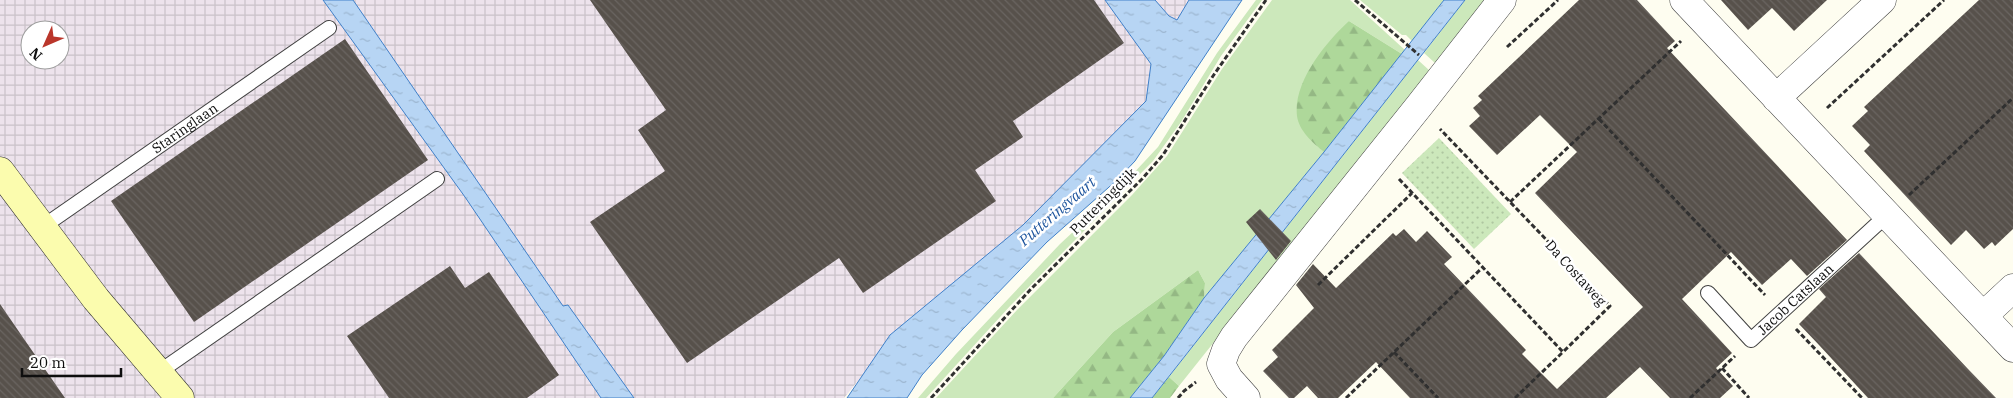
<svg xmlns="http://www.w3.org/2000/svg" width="2013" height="398" font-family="'IBM Plex Serif',serif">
<defs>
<pattern id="industrial-grid" width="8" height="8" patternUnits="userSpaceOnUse" patternTransform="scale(1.25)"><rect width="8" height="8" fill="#ede3ec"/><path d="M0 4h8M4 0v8" fill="none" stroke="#cac2c9"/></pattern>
<pattern id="forest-firs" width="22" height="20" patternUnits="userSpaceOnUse" patternTransform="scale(1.25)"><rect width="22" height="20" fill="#aed89a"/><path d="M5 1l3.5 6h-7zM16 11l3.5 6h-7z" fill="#94b884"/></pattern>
<pattern id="park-dots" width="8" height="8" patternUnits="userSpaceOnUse" patternTransform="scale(1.25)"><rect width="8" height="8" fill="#cce8bb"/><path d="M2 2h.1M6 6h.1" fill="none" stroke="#aec6a0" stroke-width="1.8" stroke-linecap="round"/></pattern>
<pattern id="water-ripples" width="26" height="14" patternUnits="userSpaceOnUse" patternTransform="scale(1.25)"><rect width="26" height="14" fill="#b7d5f4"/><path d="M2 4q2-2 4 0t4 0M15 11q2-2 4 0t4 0" fill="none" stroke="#9cb6d0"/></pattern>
<pattern id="building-back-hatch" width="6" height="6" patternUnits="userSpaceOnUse" patternTransform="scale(1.25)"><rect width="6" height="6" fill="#57514b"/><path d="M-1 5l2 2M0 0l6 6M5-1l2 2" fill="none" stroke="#6a6561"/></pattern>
</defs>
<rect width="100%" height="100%" fill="#fefdf0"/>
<!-- industrial -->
<path fill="url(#industrial-grid)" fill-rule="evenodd" d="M0,0H1242L1108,182L911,317L844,398H0ZM30,30H60V60H30Z"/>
<!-- grass -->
<path fill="#cce8bb" d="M1256,0H1262L1221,56L1181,122L1153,161L1011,305L926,398H918L956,354L1060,244L1116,192L1158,147L1217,53Z
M1272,0H1350L1405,50L1402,54L1349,21L1313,142L1324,152L1204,298L1205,283L1198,270L1113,332L1053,398H936L1017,310L1132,195L1167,156L1222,69Z
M1360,0H1444L1412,41L1406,35H1402Z
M1465,0H1485L1435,63L1424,53Z
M1418,60L1430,71L1179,386L1169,377Z"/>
<!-- forest -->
<path fill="url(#forest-firs)" d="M1349,21L1402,54L1324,152C1313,143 1299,131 1297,116C1293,82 1326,42 1349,21Z
M1198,270L1205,283L1204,298L1164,356L1130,398H1053L1113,332Z
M1169,377L1179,386L1170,398H1152Z"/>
<!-- park -->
<path fill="url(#park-dots)" d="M1439,138L1511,214L1474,249L1402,173Z"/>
<!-- water -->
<path fill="url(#water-ripples)" stroke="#4080c9" d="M323,0H353L563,306L568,305L634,398H601L465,197Z
M1105,0H1155L1169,16L1177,20L1189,0H1242L1135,161L1117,180L1047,242L962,330L922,375L907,398H847L890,335L1023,225L1146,101L1151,64Z
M1444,0H1465L1152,398H1130L1164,356L1204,298L1324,152Z"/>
<!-- building -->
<path fill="url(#building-back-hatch)" d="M590,0H1094L1124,43L1013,121L1023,137L975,170L996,201L863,293L839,258L687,363L590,222L665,171L638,130L666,110Z
M1579,0H1637L1675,41L1667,48L1847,240L1807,276L1791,259L1762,285L1731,252L1682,299L1732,353L1716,368L1733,386L1720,398H1670L1640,367L1606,398H1410L1376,362L1338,398H1318L1307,386L1294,398H1289L1263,371L1278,357L1272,350L1314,308L1296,285L1313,264L1336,288L1393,233L1396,236L1404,229L1416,242L1427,231L1452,257L1444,264L1526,350L1522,354L1557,389L1643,307L1535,193L1577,152L1540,115L1497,155L1469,126L1480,116L1473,108L1482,100L1478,96Z
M1721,0H1827L1794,31L1772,8L1748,30Z
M1979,0H2013V229L1995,246L1992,242L1984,249L1966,230L1951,245L1864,151L1870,145L1852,126L1868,111L1864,107Z
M345,39L428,160L194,322L111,201Z
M1260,209L1291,241L1276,260L1246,222Z
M1859,253L1968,369L1996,398H1868L1819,345L1799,324L1826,297L1819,289Z
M450,266L465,288L489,272L559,375L527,398H389L347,336Z
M0,304L24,339L65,398H0Z"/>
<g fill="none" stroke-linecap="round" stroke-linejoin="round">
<!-- lane casing -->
<g stroke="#414141" stroke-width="16">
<g id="lane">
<path id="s1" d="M41,228L329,28"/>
<path id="s2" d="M1708,293L1751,340L1887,215"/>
<path d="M159,372L437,179"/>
</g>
</g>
<!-- street casing -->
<g stroke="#414141" stroke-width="29">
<path id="street" d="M1684,0L2013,348
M1776,98L1882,0
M1983,316L2013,288
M1246,398L1229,379L1221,364L1226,350L1234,337L1419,106L1502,0"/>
</g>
<!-- secondary casing -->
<g stroke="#303030" stroke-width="29">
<path id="secondary" d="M0,171L96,299L180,398"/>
</g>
<!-- path -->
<path stroke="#303030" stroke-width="3" stroke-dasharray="5 2.5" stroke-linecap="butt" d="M1355,0L1419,55
M1507,47L1558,0
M1827,108L1944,0
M1599,119L1765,295
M1399,179L1563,352L1610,306L1440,129
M1909,195L2013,98
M1510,202L1681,41
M1318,285L1412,193
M1796,329L1862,398
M1394,352L1438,398
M1722,368L1749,398
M931,398L1031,289L1142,179L1163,155L1213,76L1266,0
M1178,398L1184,391L1196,382
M1346,398L1482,268
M1515,398L1563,352
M1690,398L1735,356"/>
<!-- lane -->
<use href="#lane" stroke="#fff" stroke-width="14"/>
<!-- street -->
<use href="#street" stroke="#fff" stroke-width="28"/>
<!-- secondary -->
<use href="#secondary" stroke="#fbfcae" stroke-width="28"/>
</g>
<g text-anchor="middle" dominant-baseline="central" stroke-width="5" stroke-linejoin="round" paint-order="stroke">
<!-- street labels -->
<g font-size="14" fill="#0e0e0e" stroke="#fff">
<text stroke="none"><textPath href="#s1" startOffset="175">Staringlaan</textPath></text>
<text transform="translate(1103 201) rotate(-45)">Putteringdijk</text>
<text transform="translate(1576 273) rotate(48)">Da Costaweg</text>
<text stroke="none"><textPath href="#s2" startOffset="124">Jacob Catslaan</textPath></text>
</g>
<!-- water labels -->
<g font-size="15" font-style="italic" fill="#1b539c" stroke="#fff">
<text transform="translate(1057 211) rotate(-41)">Putteringvaart</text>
</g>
</g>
<!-- north arrow -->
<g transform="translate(45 45) rotate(225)"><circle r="24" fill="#ffffff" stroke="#9f9f9f"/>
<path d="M0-4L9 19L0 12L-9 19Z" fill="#ba362b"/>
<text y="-8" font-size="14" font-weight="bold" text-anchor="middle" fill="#0e0e0e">N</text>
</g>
<!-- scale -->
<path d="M22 368v8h99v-8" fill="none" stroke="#0e0e0e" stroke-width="2.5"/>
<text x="30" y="368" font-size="15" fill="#0e0e0e" stroke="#ffffff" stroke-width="4" paint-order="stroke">20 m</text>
</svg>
